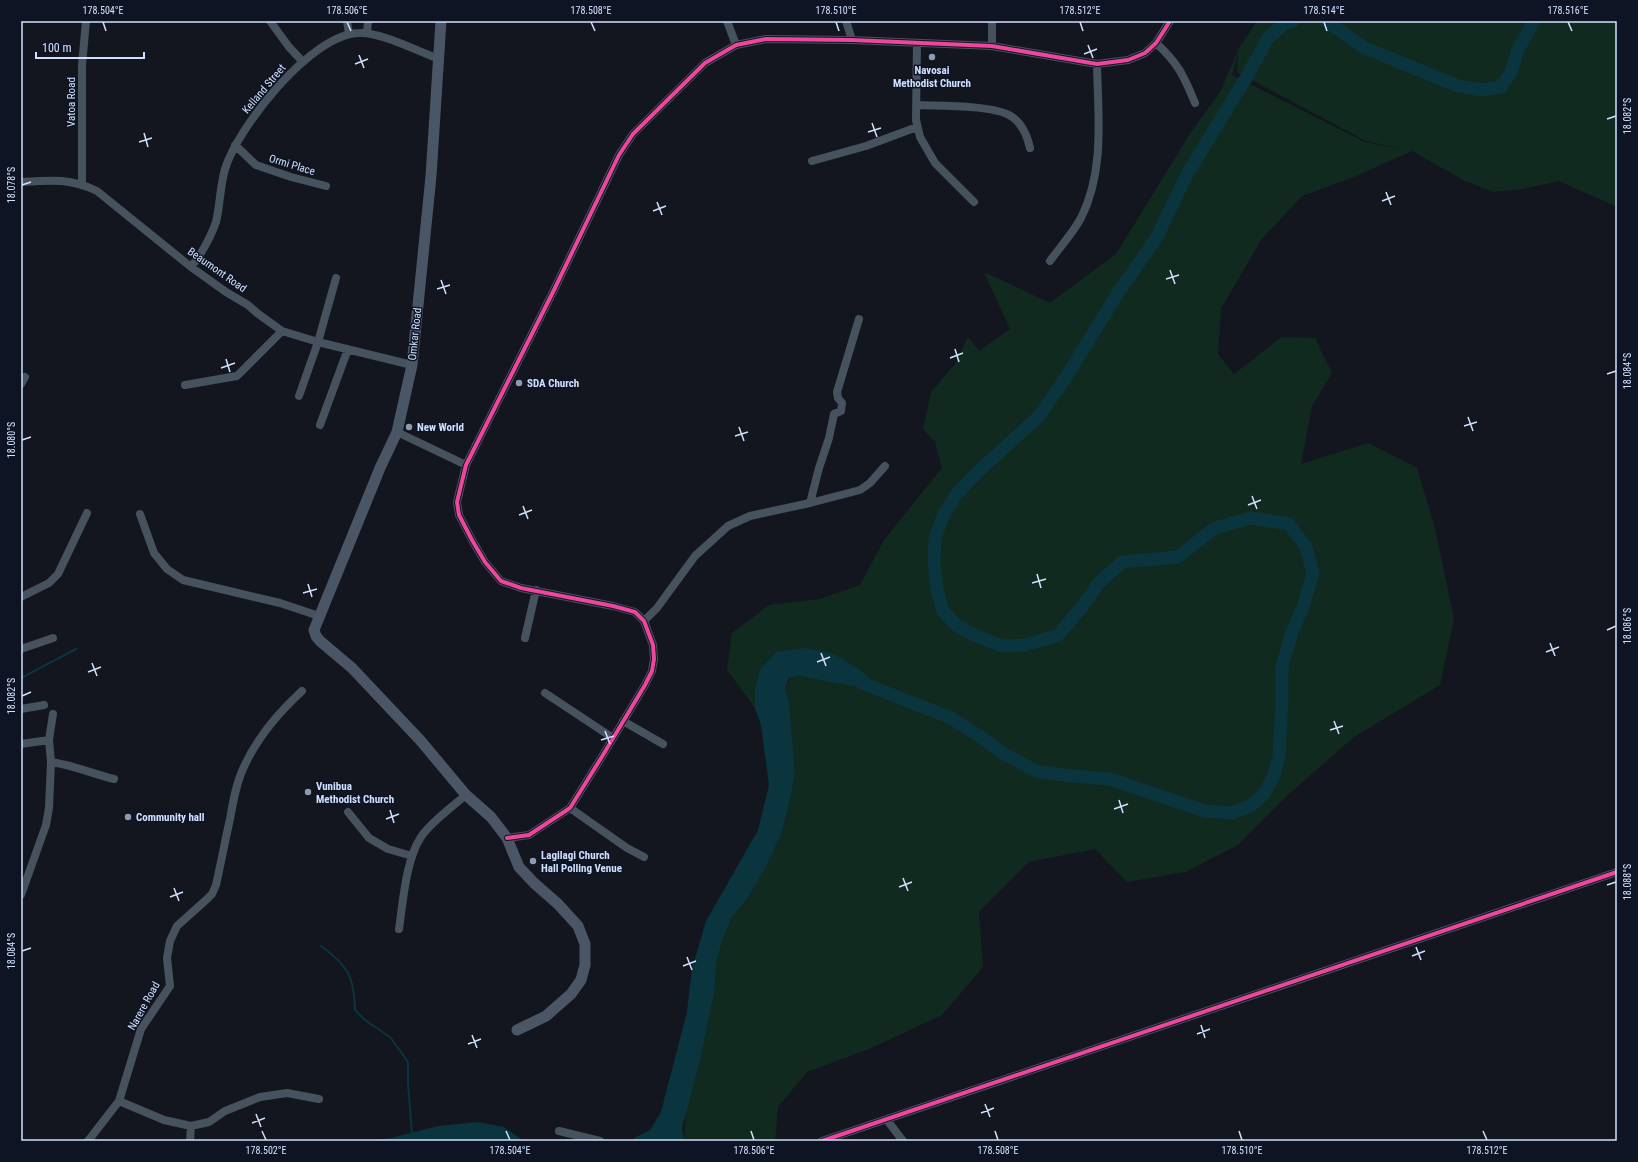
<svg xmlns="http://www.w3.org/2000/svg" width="1638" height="1162" font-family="'Roboto Condensed',sans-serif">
<rect width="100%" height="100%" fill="#13161e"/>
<!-- green -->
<path fill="#112a1f" d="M1257,21H1617V207L1559,181L1523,189L1493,192L1465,181L1412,151L1366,141L1237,72L1238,52L1232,75L1365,142L1412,151L1354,177L1302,196L1261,240L1221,309L1218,354L1234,374L1282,337L1315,338L1332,373L1312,406L1301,464L1368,443L1417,468L1435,528L1454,619L1440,685L1354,737L1290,793L1238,845L1185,872L1127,882L1095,849L1029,862L979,912L983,967L942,1015L869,1049L807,1072L778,1107L775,1141H684L686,1110L701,1057L715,988L716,963L723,939L732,917L747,899L765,869L781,835L789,805L795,773L789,701L785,688L790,678L800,676L839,684L878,688L761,668L755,708L727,670L732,633L769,605L820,599L860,585L884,540L942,468L935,442L923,429L931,392L955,364L968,337L979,351L1010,329L984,272L1050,303L1116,254L1191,132L1220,92L1240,46V47Z"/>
<!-- water -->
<path fill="#0a353e" d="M804,648L834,654L863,672L879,689L839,684L800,676L789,678L785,688L789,701L795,773L789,805L781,835L765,869L747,899L732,917L723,939L716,963L715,988L701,1057L682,1128L684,1141H631L636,1137L650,1130L661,1112L687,1012L692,969L706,921L758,830L769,785L761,725L755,708V688L761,668L776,652Z
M478,1122L504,1127L524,1141H368L391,1138L438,1126Z"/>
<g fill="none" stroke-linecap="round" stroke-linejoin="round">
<!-- stream -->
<path stroke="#0a353e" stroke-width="2" d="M21,678L76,649
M321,946C348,966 354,976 355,1010L365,1020L390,1037L408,1062V1083L412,1135"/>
<!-- river -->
<path stroke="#0a353e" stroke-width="13" d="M1326,21L1365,48L1458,86L1482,90L1501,87L1511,72L1518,50L1534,21
M862,683L951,718L979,736L1001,752L1036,771L1071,776L1110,779L1205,811L1232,813L1250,806L1263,795L1273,778L1279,756L1282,701V666L1292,632L1303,607L1313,573L1306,547L1289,524L1251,518L1215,528L1178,557L1122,562L1098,584L1079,611L1057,636L1024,645L1002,646L976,636L956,625L943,611L937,590L934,563L935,538L943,516L956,495L979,471L1039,416L1066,377L1118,293L1157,237L1186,176L1246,78L1268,38L1284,24L1293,21"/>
<!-- street -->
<path stroke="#47525f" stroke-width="8" d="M270,21L289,47L303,62
M347,21L349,34
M727,21L736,45
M846,21L852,40
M367,33L368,21
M917,43L916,120L920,137L935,163L974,202
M1156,43C1178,63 1184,76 1195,103
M992,46V21
M917,105C939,106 990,105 1009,115C1022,122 1027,135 1030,148
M235,145L256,165L291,177L326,186
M812,161L866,146L917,127
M21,182C50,180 71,178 97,191L191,267L226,292L248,305L257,313L282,331L318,342L412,365
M82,183V65L86,21
M1050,261C1060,247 1073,233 1081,218C1105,170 1098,116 1097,64
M191,267C202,253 210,239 216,222C220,206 220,186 225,169C238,127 311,34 359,33C381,32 417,51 439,59
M21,384L25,377
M185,385L237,376L282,331
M299,396L318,342L336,278
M320,425L348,349
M397,432L466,465
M810,503L860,490L870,483L885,466
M140,514L154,553L167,569L183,580L280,603L319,616
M21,597L49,583L58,574L87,513
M644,621L657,608L695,556L728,526L750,516L810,503L819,468L829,438L834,414L841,411L842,403L838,398L837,392L859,319
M525,638L536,590
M21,649L53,638
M545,693L613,738
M21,709L44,705
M623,721L663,744
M21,744L49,740
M51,762C73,765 93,774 114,779
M570,808L627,848L644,857
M348,812L369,838L388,849L412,856
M507,838L529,835L570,808L603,755L645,685L652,671L654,659L653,645L644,621L635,612L613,606L521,588L501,581L485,562L472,540L459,515L457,502L466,465L554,290L619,155L633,134L705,63L736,45L766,39L852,40L992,46L1097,64L1128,60L1145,53L1156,43L1170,21
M21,895L46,825L49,808L51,762L49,740L53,714
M399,929C403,902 406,859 421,837C429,824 454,805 466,795
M119,1101L164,1120L191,1126
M887,1120L903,1141
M559,1131L600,1141
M88,1141L119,1101L141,1029L170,986L167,958L170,941L177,926L206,900L212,894L216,885C221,863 225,841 230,819C233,802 236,784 243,769C256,739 278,713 302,691
M190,1141L191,1126L209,1122L225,1111L260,1097L287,1093L319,1099
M822,1141L1617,872"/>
<!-- secondary -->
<path stroke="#4a5665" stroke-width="11" d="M441,21L431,176L412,365L397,432L380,468L314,630L316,636L320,641L352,668L420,740L466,795L491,817L507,838L519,867L534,883L558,904L578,926L585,944V965L581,980L571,994L546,1016L517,1030"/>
<!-- cycleway casing -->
<g stroke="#0e1423" stroke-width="6">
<path id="cycleway" d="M507,838L529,835L570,808L603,755L645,685L652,671L654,659L653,645L644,621L635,612L613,606L521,588L501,581L485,562L472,540L459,515L457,502L466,465L554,290L619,155L633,134L705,63L736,45L766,39L852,40L992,46L1097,64L1128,60L1145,53L1156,43L1170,21
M822,1141L1617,872"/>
</g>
<!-- cycleway -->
<use href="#cycleway" stroke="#ed469a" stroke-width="4"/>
</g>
<!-- ticks -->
<path fill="none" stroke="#d0e1ff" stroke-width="1.5" d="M103,22L106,31M347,22L351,31M591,22L595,31M836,22L839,31M1080,22L1083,31M1324,22L1327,31M1568,22L1572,31M1088,45L1093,58M1084,54L1097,49M359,55L364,68M355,64L368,59M1607,119L1616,116M872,123L877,137M868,132L881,128M144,133L148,147M139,142L152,138M22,185L31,182M1386,192L1391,205M1382,201L1395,196M657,202L662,215M653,211L666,206M1170,270L1175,284M1166,279L1179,275M441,280L446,294M437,289L450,285M955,349L959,362M950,358L963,353M226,359L230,372M221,368L235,363M1607,374L1616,371M1468,417L1473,431M1464,426L1477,422M739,427L744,441M735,436L748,432M22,440L31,437M1252,496L1257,509M1248,505L1261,500M523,506L528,519M519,515L532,510M1037,574L1041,588M1032,583L1046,579M308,584L312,597M303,593L317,589M1607,630L1616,626M1550,643L1555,656M1546,652L1559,647M821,653L826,666M817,662L830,657M92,663L97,676M88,672L101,667M22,696L31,692M1334,721L1339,734M1330,730L1343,726M605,731L610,744M601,740L614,736M1119,800L1123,813M1114,809L1128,804M390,810L394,823M386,819L399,814M903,878L908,891M1607,885L1616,882M899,887L912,882M174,888L179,901M170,897L183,892M1416,947L1421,960M22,951L31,948M1412,956L1425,951M687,957L692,970M683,966L696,961M1201,1025L1205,1038M1197,1034L1210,1029M472,1035L477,1048M468,1044L481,1039M985,1104L990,1117M981,1113L994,1108M256,1114L261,1127M252,1123L265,1118M262,1131L266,1140M506,1131L510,1140M751,1131L754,1140M995,1131L998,1140M1239,1131L1242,1140M1483,1131L1487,1140"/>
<!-- markers -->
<g fill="#8e9ab0" stroke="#0e1423" stroke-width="1.5">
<circle cx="932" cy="57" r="4"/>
<circle cx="519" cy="383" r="4"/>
<circle cx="409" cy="427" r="4"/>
<circle cx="308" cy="792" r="4"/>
<circle cx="128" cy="817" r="4"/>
<circle cx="533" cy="861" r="4"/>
</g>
<g text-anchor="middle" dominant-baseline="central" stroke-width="3" stroke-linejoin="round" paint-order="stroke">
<!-- poi labels -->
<g font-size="11" font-weight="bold" fill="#d0e1ff" stroke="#0e1423" text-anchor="start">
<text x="932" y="70" text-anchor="middle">Navosai<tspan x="932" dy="13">Methodist Church</tspan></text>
<text x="527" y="383">SDA Church</text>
<text x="417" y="427">New World</text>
<text x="316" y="786">Vunibua<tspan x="316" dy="13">Methodist Church</tspan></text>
<text x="136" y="817">Community hall</text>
<text x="541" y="855">Lagilagi Church<tspan x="541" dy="13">Hall Polling Venue</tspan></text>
</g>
<!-- street labels -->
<g font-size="11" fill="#d0e1ff" stroke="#0e1423">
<text transform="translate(264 89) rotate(-50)">Kelland Street</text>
<text transform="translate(71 102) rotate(-90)">Vatoa Road</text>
<text transform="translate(292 165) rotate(17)">Ormi Place</text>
<text transform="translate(217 270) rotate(35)">Beaumont Road</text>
<text transform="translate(415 334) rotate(-84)">Omkar Road</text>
<text transform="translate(144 1006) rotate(-61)">Narere Road</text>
</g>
</g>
<!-- border -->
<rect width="1638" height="1162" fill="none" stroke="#0e1423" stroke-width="44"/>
<!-- scale -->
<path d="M36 52v6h108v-6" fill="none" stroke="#d0e1ff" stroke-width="2"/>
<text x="42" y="52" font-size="12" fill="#d0e1ff" stroke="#0e1423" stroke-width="3" paint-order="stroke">100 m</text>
<rect x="22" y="22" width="1594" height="1118" fill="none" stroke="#d0e1ff" stroke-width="1.5"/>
<g font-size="10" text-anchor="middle" fill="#d0e1ff">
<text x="103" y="14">178.504°E</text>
<text x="347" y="14">178.506°E</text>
<text x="591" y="14">178.508°E</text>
<text x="836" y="14">178.510°E</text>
<text x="1080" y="14">178.512°E</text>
<text x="1324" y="14">178.514°E</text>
<text x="1568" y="14">178.516°E</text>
<text transform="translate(1627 116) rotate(-90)" y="4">18.082°S</text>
<text transform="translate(11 185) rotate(-90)" y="4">18.078°S</text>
<text transform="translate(1627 371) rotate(-90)" y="4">18.084°S</text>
<text transform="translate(11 440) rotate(-90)" y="4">18.080°S</text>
<text transform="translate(1627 626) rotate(-90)" y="4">18.086°S</text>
<text transform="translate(11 696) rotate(-90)" y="4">18.082°S</text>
<text transform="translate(1627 882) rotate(-90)" y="4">18.088°S</text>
<text transform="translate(11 951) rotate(-90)" y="4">18.084°S</text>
<text x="266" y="1154">178.502°E</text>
<text x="510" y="1154">178.504°E</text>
<text x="754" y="1154">178.506°E</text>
<text x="998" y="1154">178.508°E</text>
<text x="1242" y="1154">178.510°E</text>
<text x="1487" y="1154">178.512°E</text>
</g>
</svg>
